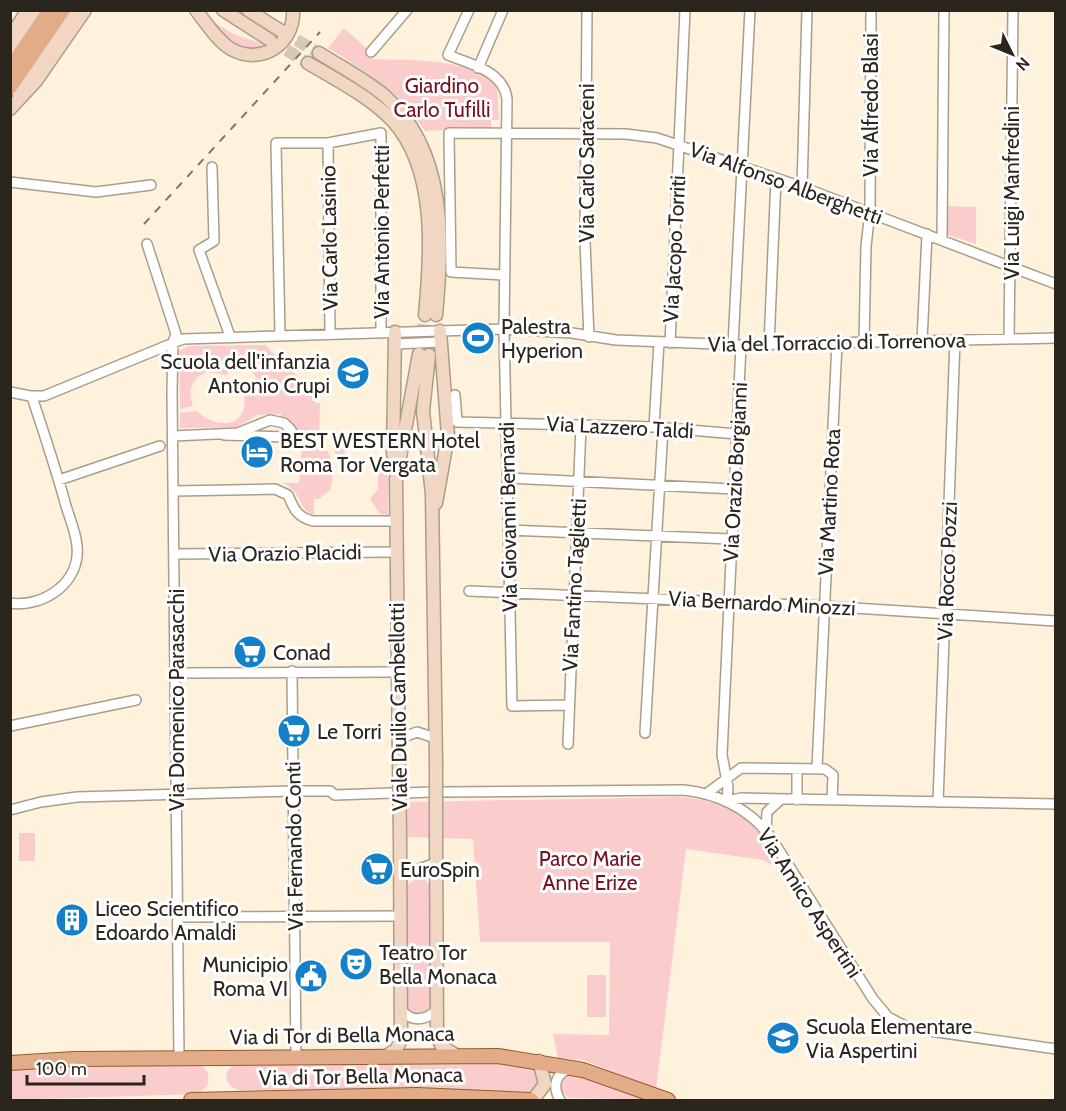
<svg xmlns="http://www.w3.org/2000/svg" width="1066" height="1111" font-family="Cabin,sans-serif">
<rect width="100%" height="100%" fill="#fef2dc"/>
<!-- green -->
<path fill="#facdcc" d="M211,20L233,34L266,45C244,59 223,35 211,20Z
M344,28L373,54L372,59C411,61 469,56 497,87L499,120H491V128L425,131C399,90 368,73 328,48Z
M946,206L976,207V244L948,235Z
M265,345L315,393L316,403H320L319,441C334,455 336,470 330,490L319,499H314V515C298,510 302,491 283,483H299L302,441L301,434H296L294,426L281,419V414L257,415L238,427L180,428V413L197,411C223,436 257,419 240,387L257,379L249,366L235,359L227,375L207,372C192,378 187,390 193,406L180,409L179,351L188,346Z
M339,431L346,444L345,453L338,460L332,445Z
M383,465L388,469V515L380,514L370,499L378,489V470Z
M682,797C735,803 754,818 782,863L776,867L763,860L686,849L656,1089L583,1060L558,1058L553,1034L609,1035L610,942H480L473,839L406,837V802Z
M19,833H35V861H19Z
M418,878L425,880L431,887V1007L423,1015H414L407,1008L406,885Z
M587,975H606V1017H587Z
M470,1062L530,1066L536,1069L540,1079L534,1091L527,1094L448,1089L238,1090C224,1085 222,1072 235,1064Z
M197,1063C207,1067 211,1076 207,1086L197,1094L11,1100L10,1070L44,1066Z
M576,1074L655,1100L569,1098L562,1092L561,1082L569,1075Z"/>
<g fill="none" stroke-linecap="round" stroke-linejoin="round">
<!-- secondary-tunnel -->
<path stroke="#d4c9b6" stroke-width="12" stroke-dasharray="12 6" stroke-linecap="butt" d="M281,31L319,53
M271,41L308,63
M419,354L425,315
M429,355L436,315"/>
<!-- minor casing -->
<g stroke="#a99e8a" stroke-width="12">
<path id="minor" d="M469,10L448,55C470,64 504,71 507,99L504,329L512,706L568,705
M587,10L585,242L589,337
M371,52L407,10
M478,68L503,10
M328,143L330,334
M212,167L214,241L199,250L230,336
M10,182L96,192L151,185
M802,187L807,10
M942,239L944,10
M147,244L176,334L173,342L172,392L179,1058
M504,275L451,272L449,133L626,134L657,138L802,187L1056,284
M280,335L276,143H328L381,133V332
M1009,339L1013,10
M922,341L927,234
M670,343L685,10
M864,343L866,246L870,212L871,10
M395,344L441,342
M733,345L750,10
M741,345L722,755L728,787L727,801L741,798L1056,804
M769,345L776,178
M10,392L30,396H44L183,339L504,329L572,333L616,340L741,345L1056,338
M455,395L457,422L654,427L737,434
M654,427L659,342
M173,436L238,433L270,420L284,423L291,430L287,437L224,435
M507,478L734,489
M59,480L160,446
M174,491L275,489L288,495C294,509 297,517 313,521H396
M508,530L731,539
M175,554L396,552
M469,591L823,606L1056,621
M10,603C44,608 81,582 77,546C76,533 70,519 66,506C56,469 44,433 32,397
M292,671L296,1057
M176,673L397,672
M10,726L136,700
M645,733L663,428
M399,739L417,732L435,738
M568,744L581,426
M817,768L837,343
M444,792L684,790C719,794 748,808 770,836L873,999L888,1017L909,1028L1056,1049
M406,793L430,792
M706,794L741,768L825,769L833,775L832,800
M797,800V769
M938,802L955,340
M10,810L41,802L77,797L293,791H330L335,795L392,793
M766,831L767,812L780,800
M399,863L416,870L436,863
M177,917L400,916
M401,1009C411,1023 426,1021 438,1009
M560,1100C552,1086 555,1073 572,1068"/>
</g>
<!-- secondary casing -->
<g stroke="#a99e8a" stroke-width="15">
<path id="secondary" d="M196,10C206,23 217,40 231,49C261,66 295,44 293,10
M223,10L270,40
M248,10L281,31
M10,37L28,10
M10,53L40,10
M319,53C341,67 365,79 385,96C447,151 443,239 436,315
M308,63C337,80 368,96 392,120C437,169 431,253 425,315
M18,92L74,10
M10,109L36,81L85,10
M429,355L423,411L432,494L436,762
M393,454L395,332
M436,503L448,436L440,331
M399,762L396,479L419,354
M436,836L437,1035L442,1047L456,1055
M386,1056L396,1050L401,1040L400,838
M533,1100L545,1084L539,1061"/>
</g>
<!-- primary casing -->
<g stroke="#965930" stroke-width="16">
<path id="primary" d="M10,69L50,10
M10,87L63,10
M10,1063L74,1059L498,1056L583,1070L668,1100
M191,1100L417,1095L531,1100"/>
</g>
<!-- minor -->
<use href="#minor" stroke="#fff" stroke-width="9"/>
<!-- secondary -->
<use href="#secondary" stroke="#f1d6c4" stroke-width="12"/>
<!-- primary -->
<use href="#primary" stroke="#e3ac89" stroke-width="14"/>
<!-- rail -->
<path stroke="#7f7769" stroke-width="2" stroke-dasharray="8 8" stroke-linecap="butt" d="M144,224L320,32"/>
<!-- secondary-bridge casing -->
<g stroke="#a99e8a" stroke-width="15" stroke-linecap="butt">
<path id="secondary-bridge" d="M399,762L400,838
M436,762V836"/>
</g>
<!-- secondary-bridge -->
<use href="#secondary-bridge" stroke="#f1d6c4" stroke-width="12"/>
</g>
<!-- icons -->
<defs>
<g id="stadium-disc" transform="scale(1.725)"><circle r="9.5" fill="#1580ca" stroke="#fff"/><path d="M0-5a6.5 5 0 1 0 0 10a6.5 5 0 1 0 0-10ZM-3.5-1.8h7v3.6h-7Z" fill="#fff"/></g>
<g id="school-disc" transform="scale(1.725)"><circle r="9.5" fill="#1580ca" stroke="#fff"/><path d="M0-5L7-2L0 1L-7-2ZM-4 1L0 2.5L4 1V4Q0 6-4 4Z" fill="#fff"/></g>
<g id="hotel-disc" transform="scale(1.725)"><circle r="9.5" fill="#1580ca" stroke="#fff"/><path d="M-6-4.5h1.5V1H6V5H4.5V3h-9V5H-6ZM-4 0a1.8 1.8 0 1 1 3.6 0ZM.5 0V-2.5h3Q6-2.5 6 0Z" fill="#fff"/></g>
<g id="supermarket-disc" transform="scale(1.725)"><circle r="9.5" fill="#1580ca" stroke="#fff"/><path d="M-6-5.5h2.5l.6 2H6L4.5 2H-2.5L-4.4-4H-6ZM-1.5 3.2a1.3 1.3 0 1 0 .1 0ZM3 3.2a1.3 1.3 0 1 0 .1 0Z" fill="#fff"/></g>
<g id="building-disc" transform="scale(1.725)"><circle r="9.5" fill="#1580ca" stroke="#fff"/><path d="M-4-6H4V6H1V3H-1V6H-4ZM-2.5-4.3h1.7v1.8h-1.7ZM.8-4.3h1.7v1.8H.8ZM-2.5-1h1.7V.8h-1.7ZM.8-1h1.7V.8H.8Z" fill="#fff"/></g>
<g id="theatre-disc" transform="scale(1.725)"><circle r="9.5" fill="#1580ca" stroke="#fff"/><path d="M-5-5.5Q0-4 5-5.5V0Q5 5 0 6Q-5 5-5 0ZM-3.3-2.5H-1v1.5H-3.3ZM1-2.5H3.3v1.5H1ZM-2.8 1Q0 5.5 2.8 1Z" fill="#fff"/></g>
<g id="civic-disc" transform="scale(1.725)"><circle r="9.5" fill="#1580ca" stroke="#fff"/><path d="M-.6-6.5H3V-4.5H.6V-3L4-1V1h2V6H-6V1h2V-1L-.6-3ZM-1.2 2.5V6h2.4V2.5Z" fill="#fff"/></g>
</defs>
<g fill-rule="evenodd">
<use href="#stadium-disc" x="478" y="338"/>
<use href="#school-disc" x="353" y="373"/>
<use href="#hotel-disc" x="257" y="452"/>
<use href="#supermarket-disc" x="250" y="652"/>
<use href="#supermarket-disc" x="294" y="731"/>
<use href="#supermarket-disc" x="377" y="869"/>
<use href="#building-disc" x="72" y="920"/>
<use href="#theatre-disc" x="356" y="964"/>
<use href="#civic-disc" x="311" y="976"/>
<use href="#school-disc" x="783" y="1038"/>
</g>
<g text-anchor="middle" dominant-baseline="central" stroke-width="6" stroke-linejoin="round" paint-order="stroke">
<!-- park labels -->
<g font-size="21" fill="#751222" stroke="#fff">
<text x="442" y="85">Giardino<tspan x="442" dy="24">Carlo Tufilli</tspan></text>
<text x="590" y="858">Parco Marie<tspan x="590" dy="24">Anne Erize</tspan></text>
</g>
<!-- street labels -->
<g font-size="21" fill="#2a251d" stroke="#fff">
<text transform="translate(870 105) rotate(-90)">Via Alfredo Blasi</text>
<text transform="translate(586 163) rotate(-90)">Via Carlo Saraceni</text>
<text transform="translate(786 183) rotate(20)">Via Alfonso Alberghetti</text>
<text transform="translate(1011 193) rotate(-90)">Via Luigi Manfredini</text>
<text transform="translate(381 232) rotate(-90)">Via Antonio Perfetti</text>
<text transform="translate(329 238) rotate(-91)">Via Carlo Lasinio</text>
<text transform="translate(674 249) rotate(-87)">Via Jacopo Torriti</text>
<text transform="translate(837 342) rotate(-1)">Via del Torraccio di Torrenova</text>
<text transform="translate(620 427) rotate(3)">Via Lazzero Taldi</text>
<text transform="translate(735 472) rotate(-87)">Via Orazio Borgianni</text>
<text transform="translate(829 502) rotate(-87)">Via Martino Rota</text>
<text transform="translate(508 517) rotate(-91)">Via Giovanni Bernardi</text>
<text transform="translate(285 553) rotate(-1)">Via Orazio Placidi</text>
<text transform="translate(947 571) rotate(-88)">Via Rocco Pozzi</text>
<text transform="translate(574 585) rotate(-87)">Via Fantino Taglietti</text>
<text transform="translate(762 603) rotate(3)">Via Bernardo Minozzi</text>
<text transform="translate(176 700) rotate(-90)">Via Domenico Parasacchi</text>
<text transform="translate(398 707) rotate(-91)">Viale Duilio Cambellotti</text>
<text transform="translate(294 846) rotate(-91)">Via Fernando Conti</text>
<text transform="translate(810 903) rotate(57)">Via Amico Aspertini</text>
<text transform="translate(342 1035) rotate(-1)">Via di Tor di Bella Monaca</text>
<text transform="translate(361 1076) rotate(-1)">Via di Tor Bella Monaca</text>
</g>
<!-- poi labels -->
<g font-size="21" fill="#2a251d" stroke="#fff" text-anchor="start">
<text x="501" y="326">Palestra<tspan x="501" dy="24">Hyperion</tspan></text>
<text x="330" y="361" text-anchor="end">Scuola dell'infanzia<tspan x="330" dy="24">Antonio Crupi</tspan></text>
<text x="280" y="440">BEST WESTERN Hotel<tspan x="280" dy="24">Roma Tor Vergata</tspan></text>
<text x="273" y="652">Conad</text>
<text x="317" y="731">Le Torri</text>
<text x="400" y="869">EuroSpin</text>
<text x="95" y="908">Liceo Scientifico<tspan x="95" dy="24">Edoardo Amaldi</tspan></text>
<text x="379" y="952">Teatro Tor<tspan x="379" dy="24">Bella Monaca</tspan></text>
<text x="288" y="964" text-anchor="end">Municipio<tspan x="288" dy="24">Roma VI</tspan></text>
<text x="806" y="1026">Scuola Elementare<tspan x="806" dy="24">Via Aspertini</tspan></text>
</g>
</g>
<!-- border -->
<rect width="1066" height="1111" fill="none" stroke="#2a251d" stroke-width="24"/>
<!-- north arrow -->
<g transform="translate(1012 54) rotate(133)" stroke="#ffffff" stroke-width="4.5" paint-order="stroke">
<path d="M0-4.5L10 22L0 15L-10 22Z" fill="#2a251d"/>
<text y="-9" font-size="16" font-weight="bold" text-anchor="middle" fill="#2a251d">N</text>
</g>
<!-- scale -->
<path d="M27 1075v9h117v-9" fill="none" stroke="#2a251d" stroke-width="3"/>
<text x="36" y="1075" font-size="18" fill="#2a251d" stroke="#ffffff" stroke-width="4.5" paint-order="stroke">100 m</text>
</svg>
